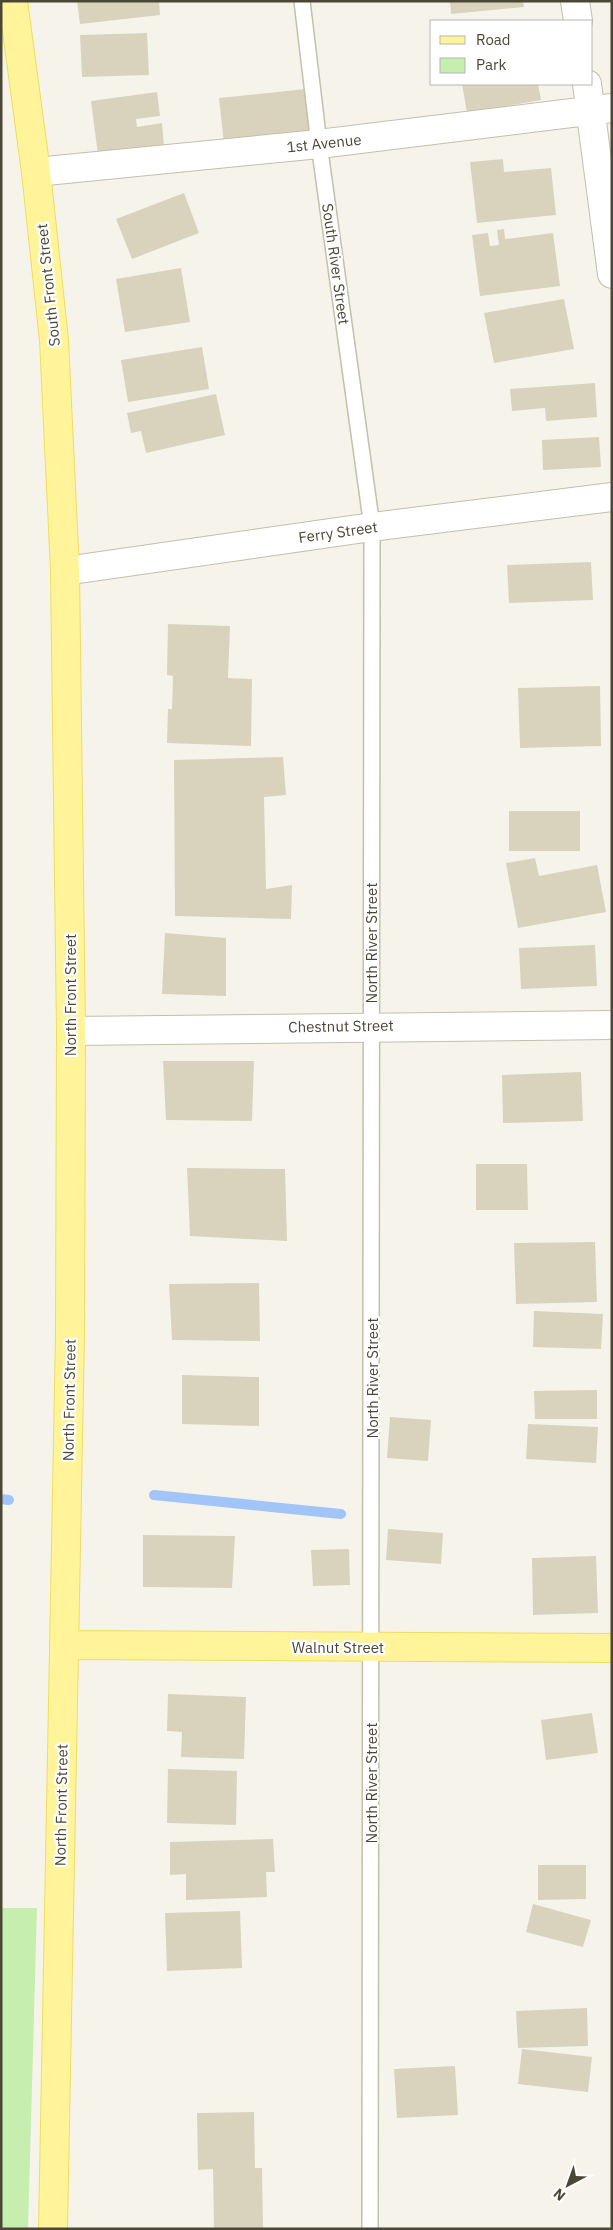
<svg xmlns="http://www.w3.org/2000/svg" width="613" height="2230" font-family="'IBM Plex Sans',sans-serif">
<rect width="100%" height="100%" fill="#f6f4ea"/>
<!-- green -->
<path fill="#c6eeaf" d="M1,1908H37L28,2229H1Z"/>
<g fill="none" stroke-linecap="round" stroke-linejoin="round">
<!-- stream -->
<path stroke="#a1c5f8" stroke-width="10" d="M154,1495L341,1514
M1,1499L9,1500"/>
</g>
<!-- building -->
<path fill="#d9d3be" d="M77,1H159L160,15L80,24Z
M450,1H523L524,7L451,14Z
M147,33L149,75L82,77L80,35Z
M462,84H538L541,100L467,113Z
M306,89L311,135L224,144L219,98Z
M157,92L160,116L136,119L137,127L162,123L164,146L98,155L91,101Z
M503,159L504,172L551,168L556,215L477,223L470,162Z
M184,193L199,233L132,259L116,219Z
M504,229L505,239L553,233L560,286L480,296L472,235L488,233L490,246L499,245L497,230Z
M181,268L190,322L125,332L116,279Z
M564,299L574,349L494,363L484,313Z
M202,347L209,389L128,402L121,360Z
M595,383L597,417L546,421L545,408L512,411L510,389Z
M216,394L225,435L146,453L141,431L131,433L127,413Z
M599,437L601,467L543,470L542,440Z
M591,562L593,600L509,603L507,565Z
M168,624L230,626L228,678L252,679L251,746L167,743L168,709H172L173,676L167,675Z
M600,686L601,746L520,748L518,688Z
M283,757L286,795L264,797L266,889L292,885L291,919L175,916L174,760Z
M509,811H580V851H509Z
M535,858L539,876L597,865L606,912L518,928L506,863Z
M165,933L226,938V996L162,994Z
M595,945L597,986L521,989L519,948Z
M163,1061H254L252,1121L166,1120Z
M581,1072L583,1121L503,1123L502,1075Z
M476,1164H527L528,1210H476Z
M187,1168L285,1169L287,1241L190,1236Z
M595,1242L597,1302L516,1304L514,1243Z
M259,1283L260,1341L172,1340L169,1284Z
M534,1311L603,1314L601,1349L533,1347Z
M182,1375L259,1377V1426L182,1424Z
M597,1390V1419H535L534,1391Z
M390,1417L431,1420L428,1461L387,1458Z
M528,1424L598,1427L596,1463L526,1459Z
M388,1529L443,1533L441,1564L386,1560Z
M143,1535L235,1536L232,1588L143,1587Z
M349,1549L350,1585L313,1586L311,1550Z
M596,1556L598,1613L533,1615L532,1558Z
M168,1694L246,1697L244,1759L181,1757L182,1732L167,1731Z
M592,1713L598,1753L546,1760L541,1720Z
M168,1769L237,1771L236,1825L167,1823Z
M273,1839L275,1872H266L267,1897L186,1900V1874L170,1875V1842Z
M538,1865H586V1899L538,1900Z
M533,1904L591,1920L583,1947L526,1932Z
M240,1911L242,1968L167,1971L165,1913Z
M587,2008L588,2046L518,2048L516,2011Z
M522,2049L592,2057L588,2092L518,2084Z
M455,2066L458,2115L397,2118L394,2069Z
M254,2112L255,2168H262L263,2229H214L213,2169L198,2170L197,2113Z"/>
<g fill="none" stroke-linecap="round" stroke-linejoin="round">
<!-- service casing -->
<g stroke="#c3bfab" stroke-width="18">
<path id="service" d="M302,1L319,144L372,527L370,2229"/>
</g>
<!-- minor casing -->
<g stroke="#c3bfab" stroke-width="30">
<path id="minor" d="M575,1L578,21
M587,84L612,274
M36,172L319,144L612,108
M65,571L372,527L612,497
M71,1031L612,1025"/>
</g>
<!-- primary casing -->
<g stroke="#efdd5e" stroke-width="30">
<path id="primary" d="M13,1L36,172L54,340L65,571L71,1031L70,1335L53,2229
M64,1645L612,1648"/>
</g>
<!-- service -->
<use href="#service" stroke="#fff" stroke-width="15"/>
<!-- minor -->
<use href="#minor" stroke="#fff" stroke-width="28"/>
<!-- primary -->
<use href="#primary" stroke="#fff49a" stroke-width="28"/>
</g>
<g text-anchor="middle" dominant-baseline="central" stroke-width="4.5" stroke-linejoin="round" paint-order="stroke">
<!-- street labels -->
<g font-size="15" fill="#4b4737" stroke="#fff">
<text transform="translate(324 143) rotate(-6)">1st Avenue</text>
<text transform="translate(336 264) rotate(82)">South River Street</text>
<text transform="translate(48 285) rotate(-96)">South Front Street</text>
<text transform="translate(338 532) rotate(-8)">Ferry Street</text>
<text transform="translate(371 943) rotate(-90)">North River Street</text>
<text transform="translate(70 995) rotate(-90)">North Front Street</text>
<text transform="translate(341 1026) rotate(-1)">Chestnut Street</text>
<text transform="translate(372 1378) rotate(-90)">North River Street</text>
<text transform="translate(69 1400) rotate(-89)">North Front Street</text>
<text x="338" y="1647">Walnut Street</text>
<text transform="translate(371 1783) rotate(-90)">North River Street</text>
<text transform="translate(61 1805) rotate(-89)">North Front Street</text>
</g>
</g>
<!-- border -->
<rect width="613" height="2230" fill="none" stroke="#4b4737" stroke-width="5"/>
<!-- legend -->
<rect x="430" y="20" width="162" height="65" fill="#ffffff" stroke="#b7b5af"/>
<rect x="440" y="36" width="25" height="8" fill="#fff49a" stroke="#b7b5af"/>
<text x="476" y="45" font-size="15" fill="#4b4737">Road</text>
<rect x="440" y="58" width="25" height="15" fill="#c6eeaf" stroke="#b7b5af"/>
<text x="476" y="70" font-size="15" fill="#4b4737">Park</text>
<!-- north arrow -->
<g transform="translate(568 2185) rotate(221)" stroke="#ffffff" stroke-width="4" paint-order="stroke">
<path d="M0-4L9 19L0 12L-9 19Z" fill="#4b4737"/>
<text y="-8" font-size="14" font-weight="bold" text-anchor="middle" fill="#4b4737">N</text>
</g>
</svg>
